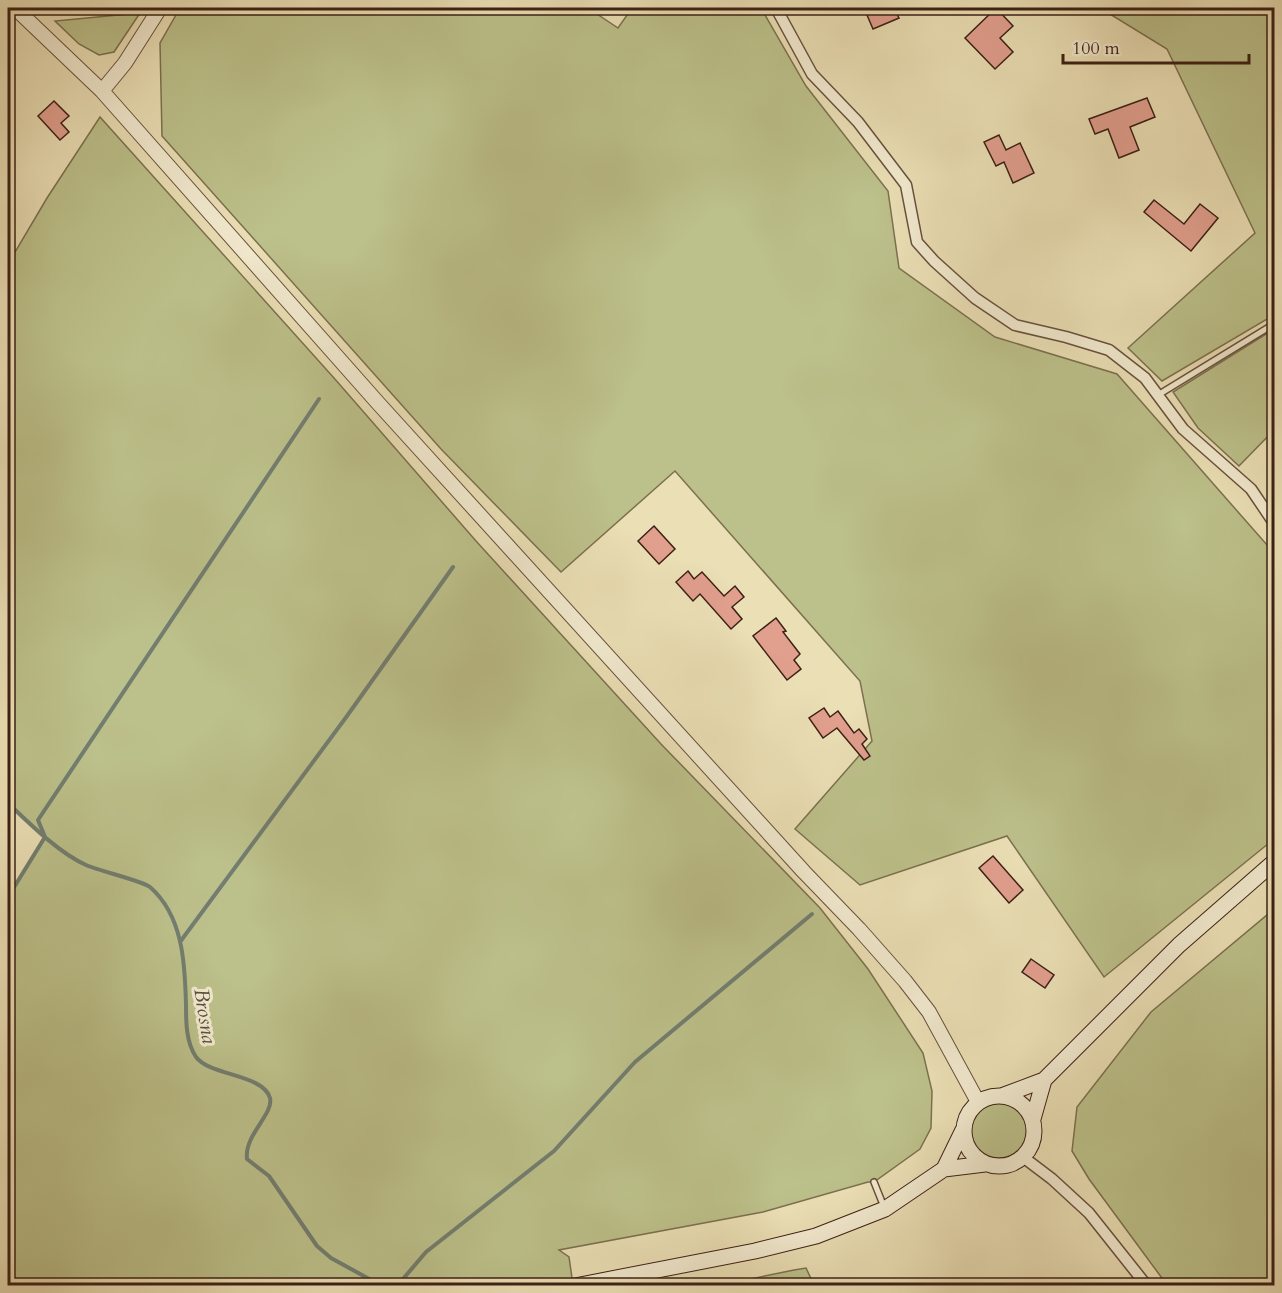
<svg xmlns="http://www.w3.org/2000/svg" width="1282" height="1293" font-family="Cardo,serif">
<rect width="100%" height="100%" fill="#ebdfb5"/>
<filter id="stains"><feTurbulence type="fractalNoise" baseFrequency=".00333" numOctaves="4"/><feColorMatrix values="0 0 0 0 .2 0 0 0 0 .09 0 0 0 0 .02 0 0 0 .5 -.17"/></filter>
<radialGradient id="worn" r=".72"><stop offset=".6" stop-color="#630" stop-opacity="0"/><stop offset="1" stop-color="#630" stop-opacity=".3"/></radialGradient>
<!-- green -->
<path fill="#bcc08a" stroke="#7c7050" stroke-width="1.5" d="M180,8H385L391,12L393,8H588L618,28L632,8H761L806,86L888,191L899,268L995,337L1117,374L1274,553V839L1104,977L1007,836L860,885L795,829L872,741L860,681L675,471L561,572L441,449L162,136L160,43Z
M1100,8H1274V315L1162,381L1128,348L1255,233L1167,49Z
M140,13L114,52L99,55L79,44L55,21Z
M100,117L334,378L476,541L661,744L820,908L868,969L923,1053L932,1091L931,1128L920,1149L874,1182H868L763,1212L559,1250L569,1257L573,1285H8V897L45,838L8,803V264L47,198Z
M1274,329V430L1239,466L1198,428L1173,392Z
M1274,909V1285H1167L1089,1179L1072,1151L1077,1107L1151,1012Z
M971 1130a28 28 0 1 1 56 0a28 28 0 1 1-56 0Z
M806,1268L814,1285H721L794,1270Z"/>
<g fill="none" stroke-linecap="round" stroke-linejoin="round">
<!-- stream -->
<path stroke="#737e70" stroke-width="4" d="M8,803C29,823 59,853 86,865C99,871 143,881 150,887C183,916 185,963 186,1005C186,1022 186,1042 196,1057C210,1076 263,1074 270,1098C274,1114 244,1135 247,1159L269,1176L317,1246L331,1258L382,1286
M8,897L45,837L38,820L319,399
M180,942L347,716L453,567
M397,1286L426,1252L554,1151L635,1062L812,914"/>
</g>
<!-- building -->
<path fill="#e19f8e" stroke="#3c2015" stroke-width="1.5" d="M864,8H894L899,18L873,29Z
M996,8L1013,26L1000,38L1013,52L995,69L965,38Z
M1147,98L1155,117L1130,127L1139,150L1119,158L1108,129L1095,134L1089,119Z
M54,101L69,116L61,123L69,132L60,140L38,116Z
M999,135L1006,150L1020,143L1034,173L1013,183L1004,162L996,166L984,142Z
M1154,200L1184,224L1200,204L1218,218L1191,251L1144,212Z
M654,526L675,549L659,564L638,541Z
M688,571L694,579L702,572L724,596L735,586L744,597L732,607L742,619L731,629L700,594L693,601L676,582Z
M776,618L786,631L783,632L800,654L794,660L801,669L787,680L753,636Z
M824,708L830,717L838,711L854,733L859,729L867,739L862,744L870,756L864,760L837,728L823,738L809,718Z
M993,856L1023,890L1009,903L979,868Z
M1031,959L1054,975L1045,988L1022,972Z"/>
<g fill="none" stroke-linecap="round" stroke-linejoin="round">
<!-- service casing -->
<g stroke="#68503d" stroke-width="8">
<path id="service" d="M1158,395L1274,324
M874,1182L884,1207"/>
</g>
<!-- minor casing -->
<g stroke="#68503d" stroke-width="13">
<path id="minor" d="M776,8L812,74L858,122L906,185L917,242L934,261L975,298L1015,325L1066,337L1109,350L1145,378L1183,429L1251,489L1274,523
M1023,1157L1052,1179L1089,1213L1147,1286"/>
</g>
<!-- tertiary casing -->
<g stroke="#68503d" stroke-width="16">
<path id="tertiary" d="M15,8L102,91L378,403L804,872L859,929L905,981L929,1012L978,1102
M102,91L125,63L160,8"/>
</g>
<!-- secondary casing -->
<g stroke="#3c2015" stroke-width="17">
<path id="secondary" d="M1004,1095L1044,1080L1179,945L1274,862
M964 1131a35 35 0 1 1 70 0a35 35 0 1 1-70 0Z
M1033,1119L1044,1080
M944,1169L963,1130
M575,1286L755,1251L816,1236L885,1209L944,1169L985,1164"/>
</g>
<!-- service -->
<use href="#service" stroke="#f2eacf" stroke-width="5"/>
<!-- minor -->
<use href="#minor" stroke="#f2eacf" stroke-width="10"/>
<!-- tertiary -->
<use href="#tertiary" stroke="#f2eacf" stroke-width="14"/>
<!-- secondary -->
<use href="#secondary" stroke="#f2eacf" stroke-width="15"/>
</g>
<g text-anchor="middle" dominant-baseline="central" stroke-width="6" stroke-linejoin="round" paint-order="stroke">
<!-- water labels -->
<g font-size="21" font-style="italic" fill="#584f43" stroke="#f2eacf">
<text transform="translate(205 1016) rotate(81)">Brosna</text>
</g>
</g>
<!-- margin -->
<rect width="1282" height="1293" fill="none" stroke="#ebdfb5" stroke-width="30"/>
<rect x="9" y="9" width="1264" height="1275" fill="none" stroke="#3c2015" stroke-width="3"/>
<rect x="15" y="15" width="1252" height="1263" fill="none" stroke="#3c2015" stroke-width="1.5"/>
<!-- scale -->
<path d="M1063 54v9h186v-9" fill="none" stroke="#3c2015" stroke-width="3"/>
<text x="1072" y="54" font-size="18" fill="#3c2015" stroke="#f2eacf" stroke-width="4.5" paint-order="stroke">100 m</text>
<rect width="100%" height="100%" filter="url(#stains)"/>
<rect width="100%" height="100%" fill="url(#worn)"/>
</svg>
